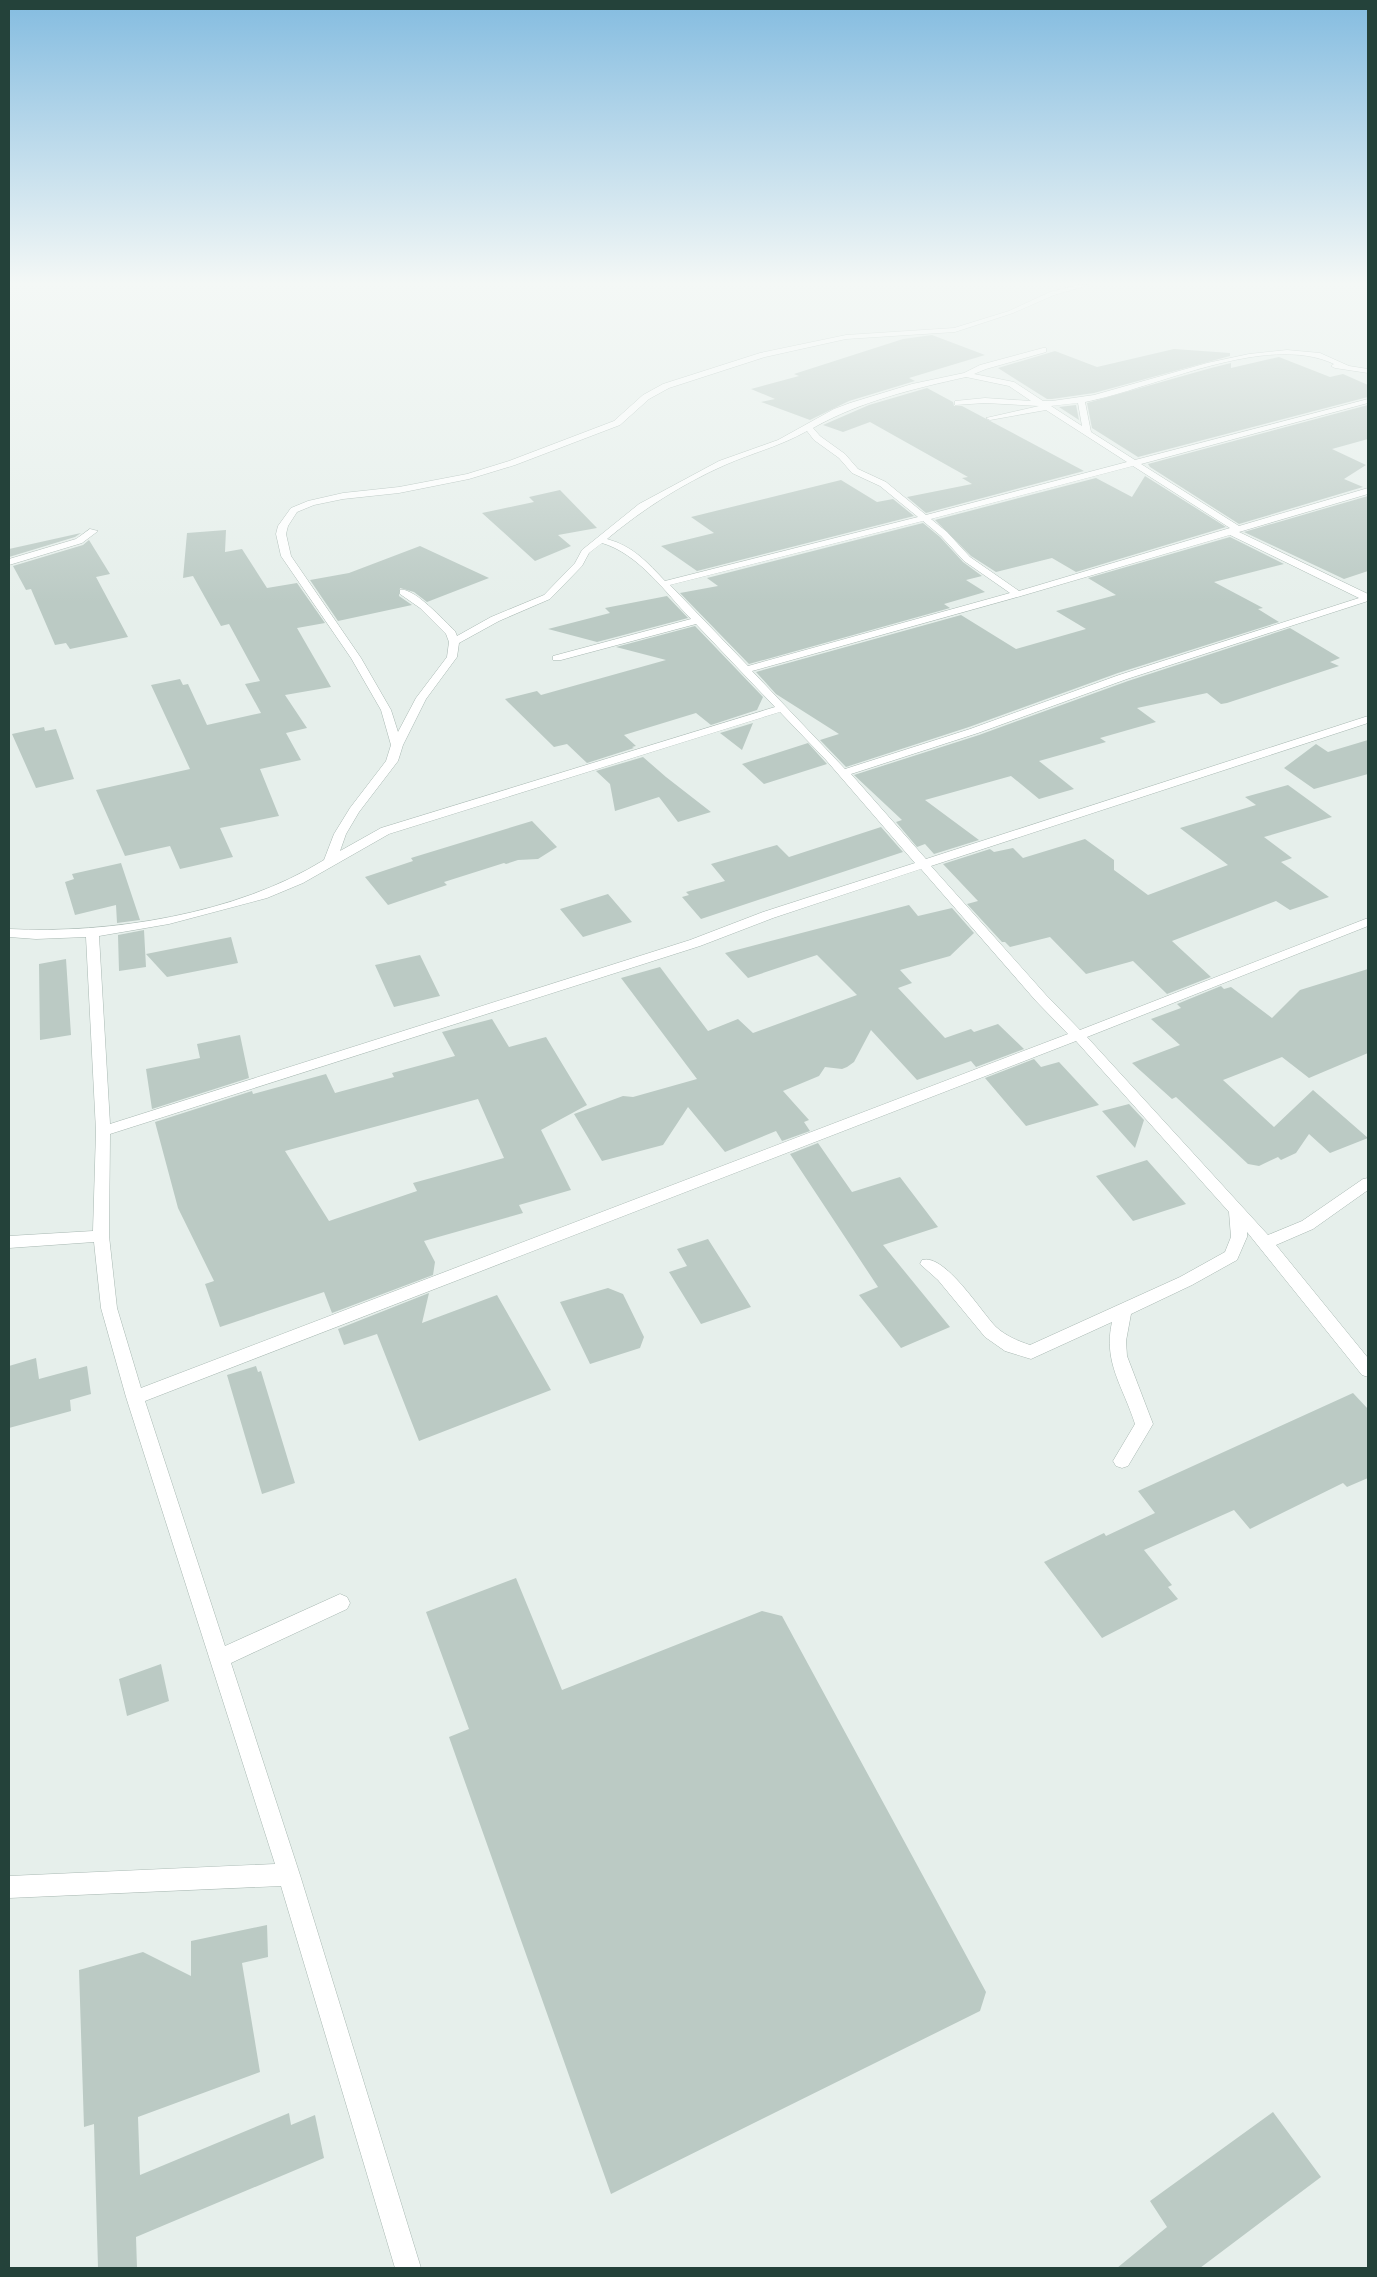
<svg xmlns="http://www.w3.org/2000/svg" width="1377" height="2277" font-family="'PT Sans',sans-serif">
<rect width="100%" height="100%" fill="#e6efeb"/>
<!-- building -->
<path fill="#bbcac4" fill-rule="evenodd" d="M932,335L985,355L909,378L915,381L849,401L810,420L761,402L775,399L751,389L799,376L794,374L903,339Z
M1174,349L1230,353V356L1094,393L1052,399H1047L998,368L1055,351L1097,367Z
M1279,357L1330,377L1343,374L1368,385V397L1138,457L1092,428L1087,403L1211,368L1231,363V368Z
M927,388L953,402L954,406H962L1084,471L926,513L907,497L972,484L962,478L968,477L870,422L843,432L823,425L869,405Z
M1076,405L1079,420L1059,407Z
M1368,405V439L1332,449L1366,465L1344,479L1363,487L1239,524L1150,467L1148,464Z
M1145,476L1226,527L1076,572L1052,558L996,572L971,556L935,520L1096,478L1132,497Z
M841,480L877,502L893,499L914,516L697,571L661,546L714,533L691,517Z
M560,490L597,528L558,535L571,546L535,561L482,513L534,502L529,497Z
M1368,496V571L1344,579L1244,532Z
M923,523L940,537L963,562L982,576L966,580L985,592L944,604L950,608L749,664L680,593L718,586L707,578Z
M226,530L225,552L242,549L267,588L297,583L325,623L297,628L331,687L285,695L307,728L286,733L301,760L260,769L279,816L220,828L233,857L180,869L170,846L125,856L96,790L190,769L151,685L180,679L183,685L188,684L207,725L261,713L245,684L260,681L229,624L221,626L193,576L183,578L187,533Z
M81,533L75,537L9,557V549Z
M1230,537L1284,564L1214,582L1263,608L1258,609L1279,622L1118,673L969,727L846,767L820,740L839,734L776,694L756,672L961,615L1016,649L1086,629L1056,611L1116,595L1088,578Z
M89,540L110,574L96,577L128,637L70,649L66,643L55,645L31,589L26,590L13,566L83,545Z
M420,546L489,578L427,602L414,592L400,588L399,596L412,605L338,621L310,580L349,573Z
M667,596L688,618L597,642L548,629L610,613L605,608Z
M695,626L763,697L757,710L711,725L696,713L624,735L636,746L632,747L634,748L587,763L567,744L554,747L505,699L537,691L541,695L666,660L616,647Z
M1290,628L1340,658L1330,662L1339,666L1227,703L1221,704L1207,693L1137,708L1156,722L1100,738L1106,742L1039,761L1074,789L1039,799L1011,776L925,800L979,840L934,854L925,844L917,847L896,822L902,820L854,775L979,735L1128,681Z
M753,723L742,750L720,733Z
M44,727L45,731L56,729L74,779L36,788L12,734Z
M1368,740V774L1314,789L1284,768L1316,744L1328,752Z
M808,743L827,764L764,784L742,764Z
M643,757L666,777L711,812L678,822L659,797L615,811L610,784L596,771Z
M1288,785L1332,817L1264,837L1292,858L1281,862L1329,897L1290,910L1276,901L1172,941L1211,977L1167,994L1133,961L1086,974L1050,937L1010,947L1005,942H1002L967,904L978,901L943,864L990,849L994,852L1013,848L1023,858L1085,839L1114,860V870L1148,895L1228,865L1180,828L1256,805L1245,797Z
M532,821L557,847L538,859L518,860L506,864L504,863L444,882L447,885L388,905L365,877L413,861L411,858Z
M881,827L903,852L701,919L682,897L689,895L686,892L725,881L711,864L777,845L789,857Z
M121,863L140,920L117,923L116,905L75,915L65,882L74,879L72,874Z
M608,894L632,922L583,937L560,909Z
M909,905L918,916L952,908L974,933L950,956L900,970L912,983L898,988L945,1038L971,1029L974,1032L998,1024L1024,1049L976,1067L971,1061L917,1080L871,1030L854,1062L847,1067L842,1069L825,1067L819,1076L783,1091L809,1120L804,1122L810,1131L782,1141L776,1131L725,1152L688,1107L663,1145L602,1161L574,1114L623,1096L633,1097L697,1079L621,978L660,967L708,1031L738,1019L753,1033L857,995L817,955L748,978L725,953Z
M144,930L146,967L119,971L118,935Z
M231,937L238,963L167,977L146,954Z
M420,955L440,996L394,1007L375,965Z
M66,959L71,1035L40,1040L39,964Z
M1368,969V1053L1309,1078L1282,1057L1223,1080L1274,1127L1313,1090L1368,1138L1330,1153L1309,1134L1296,1153L1281,1160L1278,1157L1259,1166L1248,1164L1176,1097L1172,1099L1132,1063L1180,1045L1151,1019L1181,1008L1177,1004L1221,986L1224,989L1231,987L1272,1018L1300,990Z
M492,1019L509,1047L546,1037L587,1105L541,1130L571,1190L519,1205L523,1213L424,1241L435,1262L433,1275L332,1313L324,1292L220,1327L205,1284L214,1281L178,1208L155,1122L252,1091L253,1094L326,1074L335,1093L394,1077L392,1073L455,1056L442,1032ZM478,1099L504,1158L413,1183L417,1191L329,1221L285,1151Z
M240,1035L249,1078L152,1109L146,1069L200,1058L197,1044Z
M1034,1059L1041,1067L1059,1062L1099,1105L1026,1126L985,1078Z
M1129,1104L1144,1120L1135,1148L1102,1111Z
M818,1143L852,1192L900,1177L938,1227L883,1245L950,1327L901,1348L859,1295L878,1287L790,1154Z
M1147,1160L1186,1204L1133,1221L1096,1176Z
M708,1239L751,1307L701,1324L669,1272L687,1266L677,1249Z
M608,1288L623,1294L644,1337L640,1348L590,1364L560,1302Z
M429,1293L422,1323L497,1295L551,1390L419,1441L377,1334L344,1345L338,1329Z
M36,1358L39,1379L87,1366L91,1394L70,1400L71,1411L9,1428V1366Z
M256,1366L258,1372L261,1371L295,1483L262,1494L227,1375Z
M1353,1393L1368,1409V1478L1347,1487L1343,1483L1250,1529L1234,1510L1144,1550L1172,1585L1168,1587L1178,1599L1102,1638L1044,1562L1104,1533L1106,1536L1155,1513L1138,1491Z
M516,1578L562,1690L762,1611L782,1616L986,1992L980,2011L611,2194L449,1737L469,1729L426,1612Z
M161,1664L169,1701L127,1716L119,1679Z
M267,1925L268,1957L242,1963L260,2072L138,2117L140,2175L289,2113L291,2125L315,2115L324,2158L136,2237L137,2268H98L94,2124L84,2127L79,1970L143,1952L191,1976V1941Z
M1273,2112L1321,2177L1200,2268H1117L1167,2227L1150,2201Z"/>
<g fill="none" stroke-linecap="round" stroke-linejoin="round">
<!-- minor casing -->
<g stroke="#a8b8b2" stroke-width="1">
<path id="minor" d="M1079,285H1089L1054,295L1013,313L955,332L846,339L765,357L669,388L649,399L620,425L515,465L469,479L399,493L343,499L314,505L297,512L288,526L286,534L291,556L361,658L391,710L398,732L416,698L447,657L449,642L446,634L420,608L400,594V590C414,587 444,621 455,631L457,636L491,617L544,595L575,563L582,550L639,504L719,461L778,440L834,409L850,403L912,384L964,373L980,365L1043,348H1046V352L986,369L974,374L1014,382L1043,401H1052L1094,395L1207,363L1249,354L1287,350L1320,353L1349,366L1368,369V373L1335,368L1331,366L1334,364C1266,332 1156,388 1085,402L1091,432L1135,460L1368,399V403L1141,464L1239,526L1368,488V494L1239,532L1368,594V601L1127,679L978,733L851,774L926,859L1368,716V723L931,866L1046,995L1080,1030L1368,918V926L1087,1037L1268,1235L1302,1221L1363,1179L1368,1178V1190L1313,1229L1276,1245L1368,1358V1377L1362,1375L1247,1232V1237L1237,1260L1192,1285L1131,1314L1126,1341L1127,1356L1153,1424L1128,1466L1122,1468L1116,1466L1113,1461L1135,1424C1123,1386 1103,1363 1112,1322L1031,1359L1005,1351L985,1337L938,1280L920,1264L922,1260C945,1253 981,1312 996,1327C1006,1336 1018,1341 1030,1345L1180,1277L1225,1252L1231,1237L1229,1212L1076,1041L145,1401L225,1646L340,1594L347,1597L350,1603L347,1609L231,1663L300,1875L421,2268H395L281,1886L9,1898V1876L275,1864L126,1397L101,1308L94,1242L9,1248V1236L93,1231L96,1131L86,937L36,939L9,937V929C110,934 237,914 324,860L334,834L350,808L386,761L391,745L381,710L351,658L281,556L276,534L278,526L291,508L308,501L343,493L399,487L467,474L509,461L614,421L643,395L663,384L760,353L846,335L954,328L1009,311L1050,292ZM966,377L1009,386L1031,401L985,398L955,401V405L985,403L1039,406L986,418L990,420L1046,410L1127,462L926,515L886,482L858,469L845,454L820,436L813,428C861,401 913,389 966,377ZM1078,403L1082,426L1051,406ZM807,431L814,440L839,458L852,473L880,486L918,517L665,581C647,562 633,546 607,539C643,509 682,484 725,465C752,453 781,446 807,431ZM1133,466L1230,528L1019,591L970,557L947,532L931,519ZM923,521L941,536L964,561L1010,593L748,666L670,585ZM1230,535L1359,598L1119,675L970,729L845,769L752,671L1021,596ZM602,543C639,554 665,592 691,619L553,656V660H561L696,624L775,707L381,828L340,851L346,834L359,812L398,761L403,745L426,699L457,657L459,643L499,621L550,599L582,566L589,553ZM780,712L826,760L915,863L763,912L690,940L110,1124L99,936L169,924L267,898L303,883L389,834ZM921,869L1036,1001L1068,1034L141,1388L117,1308L109,1236L110,1134L700,946L773,918Z
M90,529L98,531L82,543L9,565V559L76,539Z"/>
</g>
<!-- minor -->
<use href="#minor" fill="#fff" fill-rule="evenodd"/>
</g>
<!-- sky -->
<linearGradient id="sky" x2="0" y2="1"><stop stop-color="#84bce0"/><stop offset="0.47" stop-color="#f4f8f6"/><stop offset="1" stop-color="#f4f8f6" stop-opacity="0"/></linearGradient>
<rect width="1377" height="603" fill="url(#sky)"/>
<!-- border -->
<rect width="1377" height="2277" fill="none" stroke="#24423a" stroke-width="20"/>
</svg>
